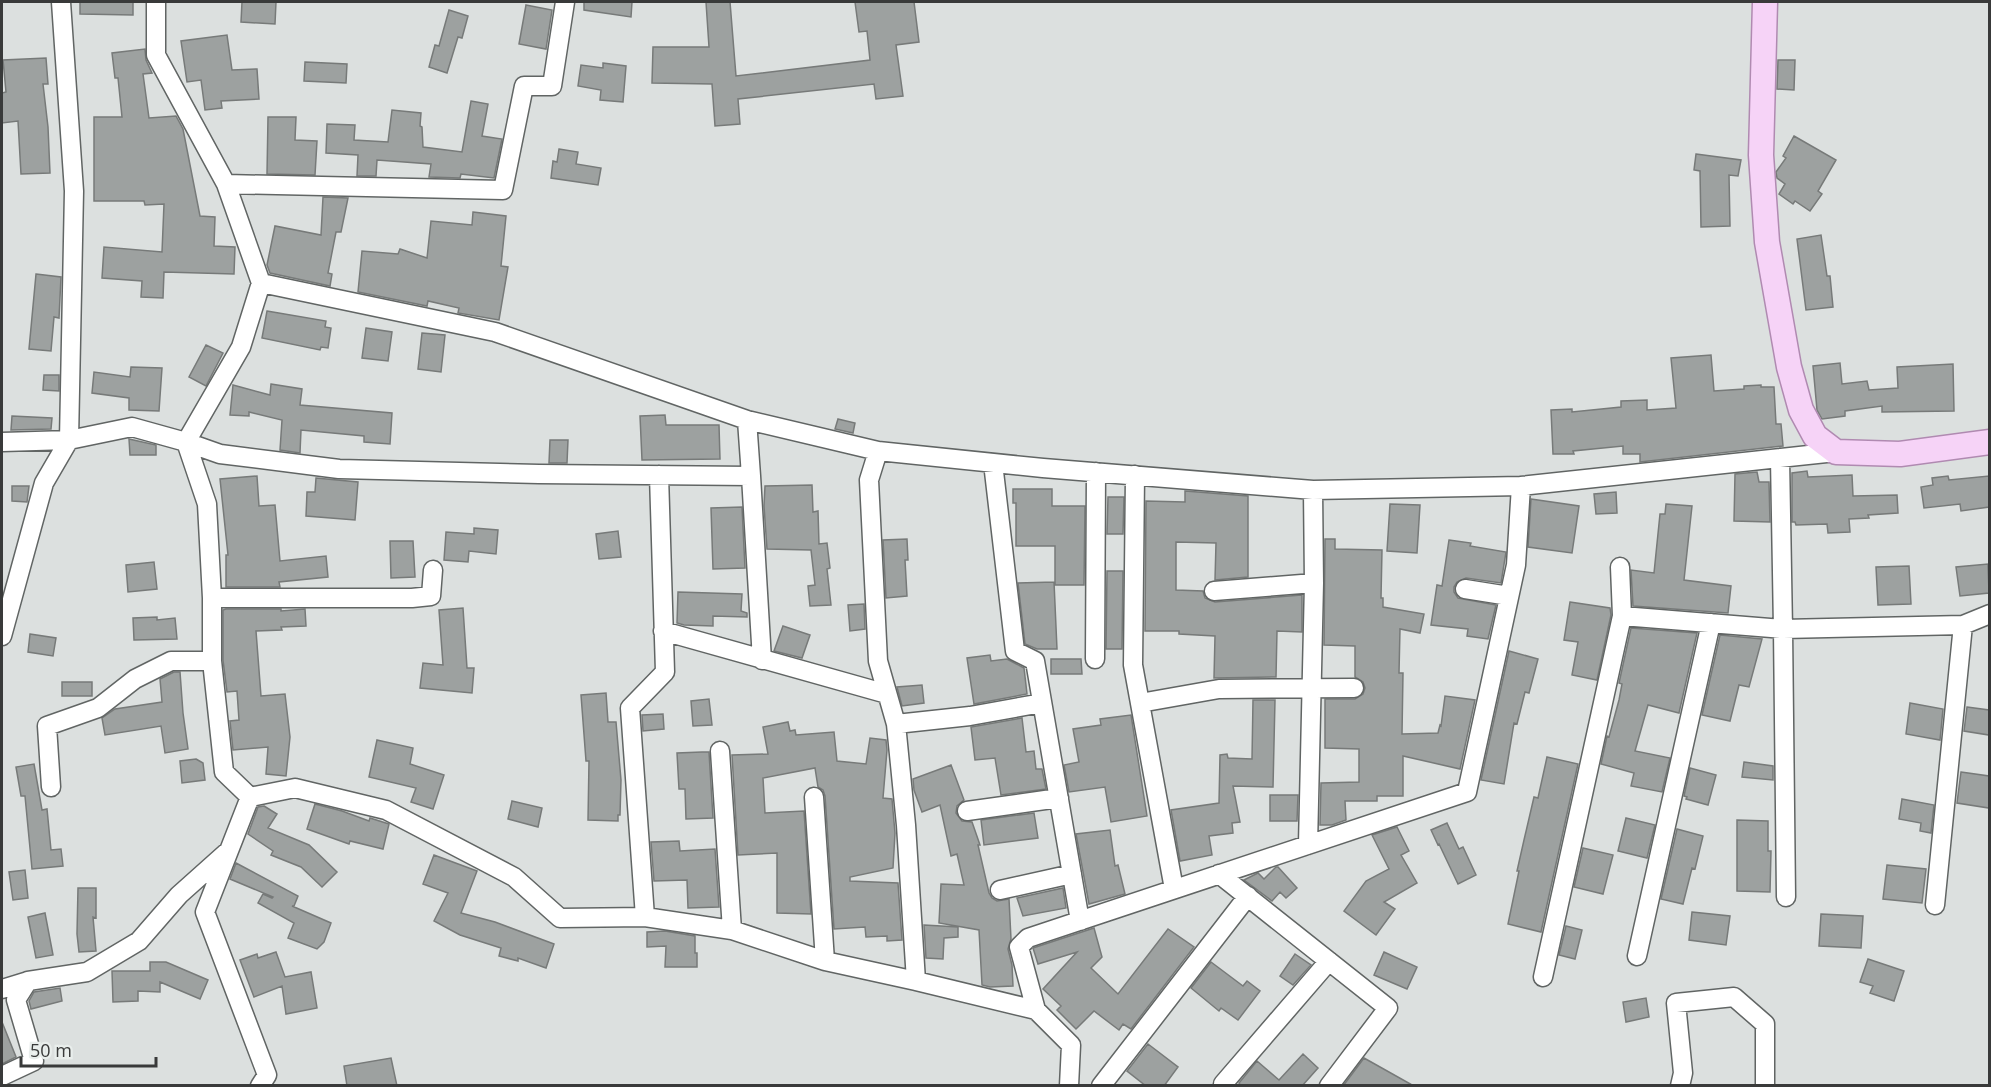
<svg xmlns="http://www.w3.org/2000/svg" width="1991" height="1087" font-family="'Open Sans',sans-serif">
<rect width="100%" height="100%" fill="#dce0df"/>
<!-- building -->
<path fill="#9da1a0" stroke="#777a79" stroke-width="1.5" d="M80,2H133V15L80,14Z
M242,2H276L275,24L241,22Z
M584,2H632L631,17L584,10Z
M706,2H730L736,76L870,60L867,31L859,32L855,2H914L919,42L896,45L903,96L876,99L874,84L738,99L740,124L715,126L712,84L652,83L653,47H709Z
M526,5L552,10L546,49L519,44Z
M449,10L468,16L462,38L458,37L447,73L429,67L435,45L439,46Z
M227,35L232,70L257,69L259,99L221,101L222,108L205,110L201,80L187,82L181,41Z
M145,49L146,60L152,73L143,74L149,118L176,116L183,129L200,216L215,217L214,246L235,247L234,274L164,272L163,298L141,297L142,281L102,278L104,247L162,252L164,204L145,205L144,201H94V117H122L118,78H115L112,53Z
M46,58L48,84H43L48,127L50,173L21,174L18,121L2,123V93L6,92L3,60Z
M1778,60H1795L1794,90L1777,89Z
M305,62L347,64L346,83L304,81Z
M603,63L626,66L623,102L600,100L601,90L578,86L581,65L603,68Z
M471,101L488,104L482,136L502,139L494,178L461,174L460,178L429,177L431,164L377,160L376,176H357L358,155L326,153L327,124L355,125L354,140L388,142L392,110L421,113L420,126L422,127L423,147L462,152Z
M268,117H296L295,140L317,141L315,175L267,174Z
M1794,136L1836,160L1818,191L1822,194L1810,211L1795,201L1793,204L1779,194L1785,184L1777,178L1776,172L1786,158L1783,156Z
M559,149L578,152L576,164L601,168L598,185L551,178L553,161L557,162Z
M1696,154L1741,160L1738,176L1729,175L1730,226L1701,227L1700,171L1694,170Z
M323,197L348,198L341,232H336L328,273L332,274L330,286L270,273L267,265L275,226L321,235Z
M473,212L506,216L501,266L508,267L499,320L458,313L459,308L428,301L427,306L358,292L362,251L398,254L400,249L427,258L431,221L472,225Z
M1821,235L1827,276H1830L1833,307L1806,310L1797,239Z
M36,274L61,277L59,318L54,317L51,351L29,349Z
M267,311L326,321L325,327L331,328L328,348L321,347L320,350L262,338Z
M366,328L392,332L388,361L362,358Z
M422,333L445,335L441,372L418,369Z
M206,345L223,353L206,386L189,377Z
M1711,355L1714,391L1744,389V386L1761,385V387H1774L1776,424H1781L1783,446L1640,462V454H1623V446L1573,451L1574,454H1553L1551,410L1572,409V412L1621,407V401L1647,400V410L1676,408L1671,358Z
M1840,363L1842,384L1867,381L1869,390L1898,388L1897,367L1953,364L1954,411L1882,412V406L1845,411V416L1822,419L1817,410L1813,366Z
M131,367L162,368L159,411L129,410V398L92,393L94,372L130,377Z
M44,375H59V391L43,390Z
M271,384L302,389L300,405L392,413L390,444L364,442V436L301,430L300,453L280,450L282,420L249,412V416L230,415L233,385L270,395Z
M665,415L666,425H719L720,459L642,460L640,416Z
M12,416L52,418L51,429L11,430Z
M838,419L855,423L853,433L835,429Z
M129,439L156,445V455H130Z
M550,440H568L567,463H549Z
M1807,471L1808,477L1852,475L1853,496L1897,495L1898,513L1868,515L1869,518L1849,519L1850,532L1828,533L1827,524L1796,525L1795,522H1792V473Z
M1757,472L1759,482H1769L1770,522L1734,521L1735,474Z
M257,476L259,506L275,505L280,561L326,556L328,577L279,582L280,587H226V555H228L220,479Z
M1948,476L1949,480L1989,476V507L1961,511L1960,504L1924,508L1921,487L1933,485L1932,478Z
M316,478L358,482L355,520L306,516L307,492H315Z
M812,485L813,512L818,511L819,544L827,543L830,568L827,569L831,605L810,606L808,586L815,585L811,550L767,549L764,506L765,486Z
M12,486H29L27,502L12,501Z
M1013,489H1052V506H1085L1084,585H1055V546H1016V503H1013Z
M1185,491L1248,496V577L1215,580L1216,543L1176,542V590L1203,591L1205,598L1215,602L1302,595V632L1277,631L1276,677L1214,678L1215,636L1179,634V631H1145L1146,501L1185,502Z
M1616,492L1617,513L1596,514L1594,494Z
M1108,497H1124L1123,534H1107Z
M1531,499L1579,506L1572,553L1528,547Z
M1390,504L1420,505L1417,553L1387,551Z
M1666,504L1692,506L1684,580L1731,586L1728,613L1633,606L1631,570L1654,573L1660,514H1665Z
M742,507L745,568L713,569L711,508Z
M474,528L498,530L496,554L469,551L468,562L444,560L446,532L474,534Z
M618,531L621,557L599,559L596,534Z
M907,539L908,560H905L907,596L886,598L883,540Z
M1325,539H1335V549L1382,550L1381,598H1383V607L1424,614L1420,633L1400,629L1399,673H1403L1402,734L1438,733L1440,725L1441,726L1445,696L1475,700L1460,769L1403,756V796H1377V801H1345L1346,820L1332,825H1320L1321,783L1359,782V749L1325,748V699H1355L1363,694L1365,688L1363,682L1355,677V646L1324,645Z
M1449,540L1471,543L1470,546L1506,552L1501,583L1466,578L1457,582L1454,587V592L1458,598L1496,605L1488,639L1467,636L1468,629L1431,625L1437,585L1442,586Z
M390,541H413L415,577L391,578Z
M154,562L157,589L128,592L126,565Z
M1988,564L1989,593L1960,596L1956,567Z
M1909,566L1911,604L1878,605L1876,567Z
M1107,571H1123L1122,649H1106Z
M1054,582L1057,649H1037L1025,644L1018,583Z
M678,592L742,594L741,611L747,613V617L713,616V626L684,625L677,623Z
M1570,602L1610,608L1611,615L1597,680L1572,675L1578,642L1564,640Z
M864,604L865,629L850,631L848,605Z
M463,608L467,668H474L472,693L420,688L423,663L443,665L439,610Z
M226,609H281V611L305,609L306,626L281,627L282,630L256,631L261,696L285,694L290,737L286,776L266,774L268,747L233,750L230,721L239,720L237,691L227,692L223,660V610Z
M157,617V620L175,618L177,639L134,640L133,618Z
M783,626L810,635L802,658L774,651Z
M1631,628L1697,633L1679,713L1648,705L1635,751L1670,758L1662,792L1631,786L1634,773L1601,764L1607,736L1609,737L1619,700L1622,684L1619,683Z
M30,634L56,638L53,656L28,652Z
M1720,635L1762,639L1749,687L1739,685L1730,721L1702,715Z
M1509,651L1538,659L1529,693L1525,692L1517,724L1514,723L1504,784L1481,780Z
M990,655L991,661L1007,659L1024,668L1027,694L974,704L967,658Z
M1051,659H1081L1082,674H1051Z
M174,672H180L183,713L188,749L165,753L161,726L105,735L102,718L115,709L162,702L160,679Z
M62,682H92V696H62Z
M922,685L924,703L902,706L897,687Z
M606,693L608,722H616L621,780L620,815H618V821L588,820L589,761H586L581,695Z
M709,699L712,725L693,726L691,701Z
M1253,700H1275L1273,787L1233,786L1240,822L1232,823L1233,833L1209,836L1212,855L1180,861L1171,810L1219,803L1220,755L1227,754L1228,758L1252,759Z
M1910,703L1943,709L1940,740L1906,734Z
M1967,707L1989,710V735L1964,731Z
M663,714L664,729L643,731L642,715Z
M1131,715L1147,816L1111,822L1105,787L1069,792L1064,765L1079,762L1073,729L1101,725L1100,719Z
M1022,718L1026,752L1034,751L1036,769H1042L1046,789L1001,795L995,758L975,760L971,727Z
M788,722L790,731L795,730L796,735L834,732L837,761L866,764L870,738L886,740L887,750L883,798L892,799L895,833L893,868L850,877V881L898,883L902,940L887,941V936L866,937L865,927L834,929L825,796L823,790L818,787L815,768L763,778L765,813L804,811L811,914L777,913V853L738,855L732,755L768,754L763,727Z
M377,740L413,748L410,764L444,775L433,809L411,802L416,788L369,777Z
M702,752H709L713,818L686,819L685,789H679L677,753Z
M1547,757L1578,764L1541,932L1508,924L1519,871H1517L1524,840L1534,797L1538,798Z
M196,759L203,763L205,780L182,783L180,761Z
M1744,762L1773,766V780L1742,777Z
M34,764L42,810L47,809L51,850L61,849L63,866L32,869L25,796H21L16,767Z
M951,765L964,800L957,806L956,813L962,821L972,822L980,845H978L989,893L992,898L997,901L1009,899L1011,939L1008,949L1012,965L1013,986L990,987L982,985L979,930L939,923L941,884L964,885L957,854L951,856L940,805L922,812L914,790L913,779Z
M1690,768L1716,775L1708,805L1686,799L1687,797L1684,796Z
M1961,772L1989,776V808L1957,803Z
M1270,795H1298L1297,821H1270Z
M1902,799L1934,805L1931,833L1920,831L1921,823L1899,819Z
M512,801L542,808L538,827L508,819Z
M315,804L342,811L369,821L370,818L389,824L383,849L350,841L349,844L307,829Z
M264,806L277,814L268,828L309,845L337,872L322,887L301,867L271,855L273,851L248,834L258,807Z
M1034,813L1038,838L984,845L981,820Z
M1626,818L1655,825L1647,858L1618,851Z
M1737,820L1768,821V851H1771L1770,892L1737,891Z
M1447,823L1459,849L1463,847L1476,875L1458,884L1439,844L1438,845L1431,830Z
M1397,827L1409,851L1401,855L1417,883L1384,902L1395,909L1376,935L1344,911L1366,881L1389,869L1372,835Z
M1677,829L1703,836L1695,869L1692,868L1683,904L1661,899Z
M1110,830L1115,866L1118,865L1125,894L1089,904L1076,834Z
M679,841L680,851L715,849L719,907L688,908L687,880L654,881L651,842Z
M1583,848L1613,855L1603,894L1574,887Z
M434,855L477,871L461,913L495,922L554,944L546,968L518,958V961L499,956L501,948L460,935L434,921L448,893L423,884Z
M236,863L298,896L294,906H292L331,923L324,942L317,949L288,938L294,923L258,903L263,894L272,898L273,897L230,879Z
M1887,865L1926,869L1922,903L1883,899Z
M1276,867H1278L1297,888L1286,898L1280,892L1272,901L1244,880L1258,873L1264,879Z
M25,870L28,898L13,900L9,872Z
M78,888H96V918L93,917L96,951L79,952L77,934Z
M1063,888L1066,908L1023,916L1017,898Z
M1692,912L1730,916L1726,945L1689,940Z
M45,913L53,955L36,958L28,917Z
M1821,914L1863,916L1861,948L1819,946Z
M924,925L958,927V937L944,938L943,959L926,958Z
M1566,926L1582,930L1575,959L1559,955Z
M1094,928L1102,957L1091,968L1118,994L1168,929L1194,947L1131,1029L1123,1024L1119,1030L1094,1011L1076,1029L1057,1010L1061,1006L1043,989L1077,952L1038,964L1033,948Z
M665,931L695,936V953H697V967H665L666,946L647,947V932Z
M276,952L285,977L311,972L317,1008L286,1014L282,986L254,997L240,960L257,954L258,958Z
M1384,952L1417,967L1407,989L1374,975Z
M1295,954L1311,965L1293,985L1280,976Z
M1868,959L1904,971L1894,1001L1870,993L1873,986L1860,982Z
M150,962H166L208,980L200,999L160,982V992L138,991V1001L113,1002L112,971H150Z
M1211,962L1243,986L1247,981L1260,991L1238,1020L1221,1008L1219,1011L1191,988Z
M60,988L62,1001L31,1009L29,1001L34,992Z
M1646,998L1649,1017L1626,1022L1623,1002Z
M2,1022L16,1057L2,1064Z
M1148,1044L1178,1067L1164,1086H1146L1127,1071Z
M1303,1054L1318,1068L1302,1086H1241L1239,1083L1257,1061L1279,1080Z
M391,1058L397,1086H347L344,1066Z
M1364,1058L1414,1086H1343Z"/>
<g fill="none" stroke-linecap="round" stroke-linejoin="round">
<!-- minor casing -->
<g stroke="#616564" stroke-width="21">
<path id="minor" d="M156,2V55L226,184L261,283L241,347L186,442L207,504L212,598V661L224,772L250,797L205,912L267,1075L260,1086
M226,184L503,190L524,86H552L565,2
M261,283L495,332L747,420L878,451L1043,468L1313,490L1521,486
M2,442L69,440L132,427L186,442L220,454L339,469L539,474L751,476L747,420
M878,451L869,480L878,661L896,724
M993,463L1015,651L1035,661L1080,921
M1135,475L1133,665L1174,889
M751,476L762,660
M1620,567L1622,616
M1465,589L1509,596
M1214,591L1314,583
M212,598H412L431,596L433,570
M663,631L887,694
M2,636L44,483L69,440L74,191L61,2
M1095,659L1096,472
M1140,703L1219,689L1354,688
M720,751L732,930
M51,787L47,726L98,708L135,679L171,661H212
M250,797L295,788L386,810L514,877L560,918L645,917L630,708L665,672L659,475
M967,811L1059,798
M1308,845L1314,583L1313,490
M1219,874L1388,1008L1329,1086
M1000,890L1072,874
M1786,897L1783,629L1963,625L1990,614
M1935,905L1963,625
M645,917L732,930L825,961L814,797
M1637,956L1711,623
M825,961L916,981L906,825L896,724L970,716L1042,703
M1543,977L1622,616L1783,629L1780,458
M916,981L1036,1010L1019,947L1028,938L1467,792L1516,565L1521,486L1836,452
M2,989L28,981
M1036,1010L1071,1045L1069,1086
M2,1076L34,1061L16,1000L28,981L87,972L139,941L179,895L226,853
M1223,1084L1329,961
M1101,1086L1248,896
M1680,1086L1683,1073L1676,1003L1734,997L1765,1024V1086"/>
</g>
<!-- major casing -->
<g stroke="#b08ab1" stroke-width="27">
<path id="major" d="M1765,2L1761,155L1767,242L1789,367L1801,410L1815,436L1836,452L1900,454L1990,442"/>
</g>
<!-- minor -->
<use href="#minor" stroke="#fff" stroke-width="18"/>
<!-- major -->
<use href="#major" stroke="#f6d3f7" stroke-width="24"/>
</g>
<!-- border -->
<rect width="1991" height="1087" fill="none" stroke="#393a3a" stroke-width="6"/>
<!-- scale -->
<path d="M21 1057v9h135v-9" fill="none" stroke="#393a3a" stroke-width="3"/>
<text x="30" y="1057" font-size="18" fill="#393a3a" stroke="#e9eeec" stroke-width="4.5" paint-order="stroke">50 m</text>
</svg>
